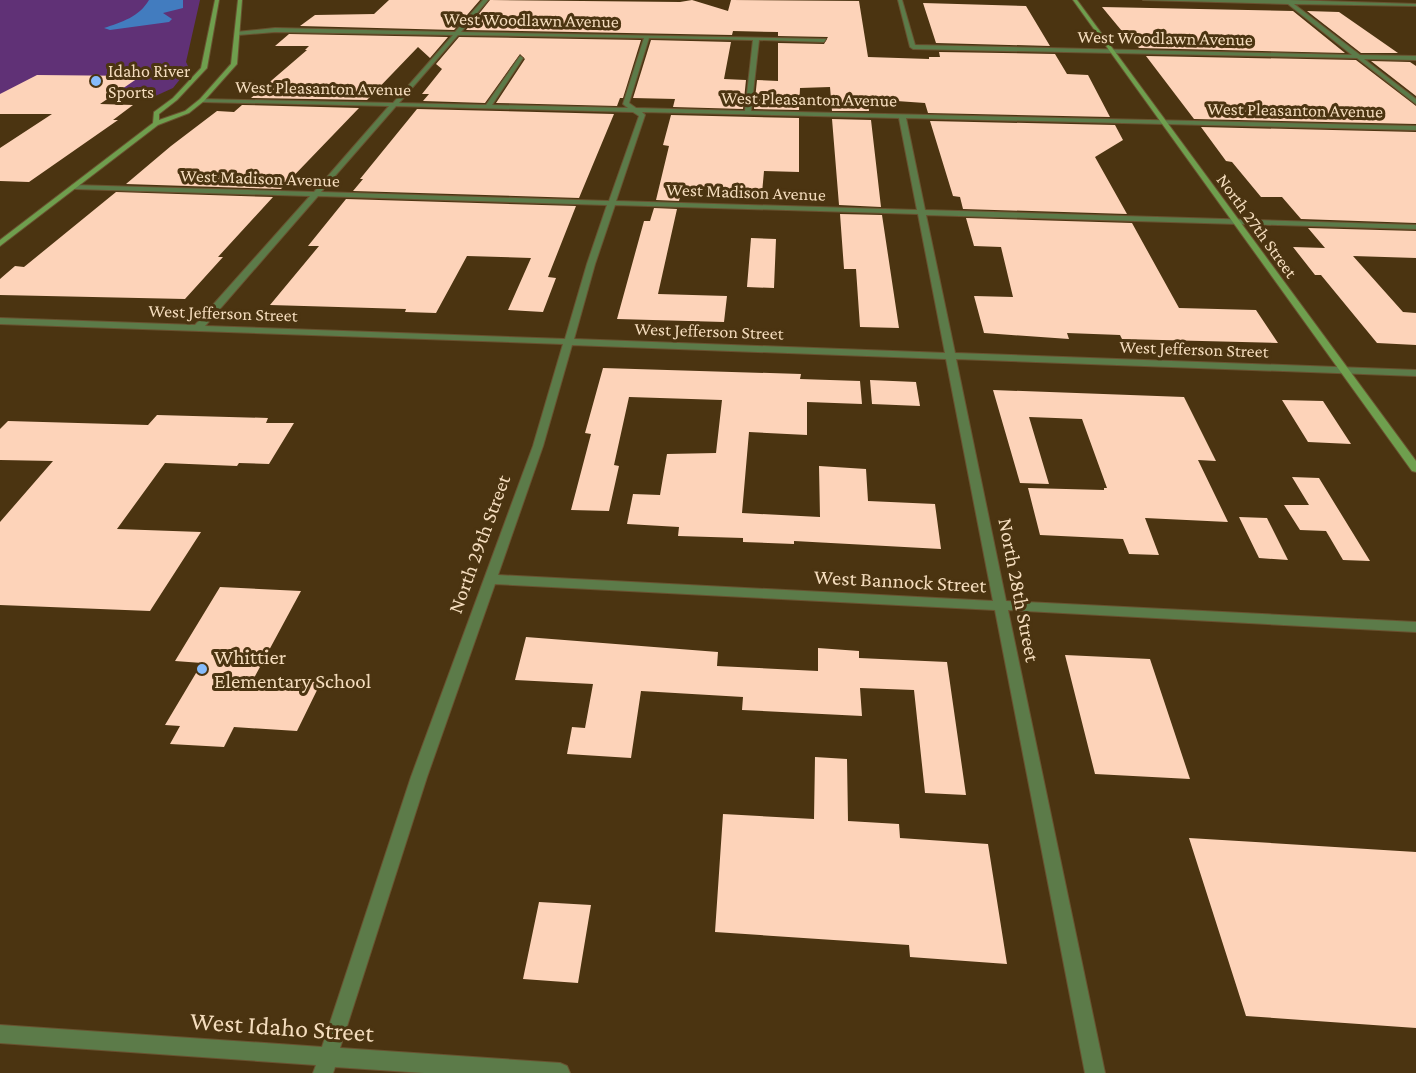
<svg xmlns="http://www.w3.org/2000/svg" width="1416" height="1073" font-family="'Crimson Pro',serif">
<rect width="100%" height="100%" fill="#4b3411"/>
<!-- green -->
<path fill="#603176" d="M0,0H200L186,62L189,68L173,88L151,98L18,95L0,106Z"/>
<!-- water -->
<path fill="#427cbf" d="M149,0H183V8L163,13L172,19L169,22L110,30L104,28C122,22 139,17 149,0Z"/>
<!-- building -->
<path fill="#fdd3b9" d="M389,0H480L454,30L300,26L315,15L374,14Z
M490,0L680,2L692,0L728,11L731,0L859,1L868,57L929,59V57H940L939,52L1055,54L1067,74L1088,75L1110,117L928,113L925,103L868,99L869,111H832L830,87L800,88L799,110L754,109L757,80L778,81V43L824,44L828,37L778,36V32L733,31L732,35L466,30Z
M923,3L1026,6L1050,46L936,43Z
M1102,7L1293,11L1345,53L1139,48L1135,43L1131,42Z
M1307,11L1339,12L1398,53H1361Z
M289,34L448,37L430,58L418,47L367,100L251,98L307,50H305L309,46H275Z
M459,37L641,40L623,98H620L617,106L496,103L525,59L520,54L485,103L423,101L429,94H422L442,69L436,64Z
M651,40L731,42L724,79L746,80L743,109L673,107L675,99L633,98Z
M1146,56L1356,60L1416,106V124L1194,119Z
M1371,61L1410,62L1416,66V96Z
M37,75L141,76L100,104L133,105L113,120H118L29,182L0,181V148L52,114H0V94Z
M242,105L359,108L281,189L126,184L171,146L217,111L234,112Z
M417,109L614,114L579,198L353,191L363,179H360Z
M671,115L799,118V172L764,171L762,193L682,189L679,201L656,200L669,146L663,145Z
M832,119L871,120L881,207L839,205Z
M930,121L1115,125L1123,140L1095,157L1127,214L963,209L960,197L953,196Z
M1201,127L1416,132V223L1301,219L1282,197H1261L1232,162L1226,161Z
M116,192L273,197L218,257H223L185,299L0,295V279L15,266L24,267Z
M346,199L576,206L548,277L556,278L543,312L508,310L531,258L467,256L436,313L405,312L406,309L270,305L319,246H308Z
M654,208L677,209L658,294L727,296L724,322L617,319L644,221H650Z
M840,214L882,215L899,328L860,327L856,269H844Z
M966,218L1132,223L1179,308L1256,310L1278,343L1122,339L1120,335L1067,333L1069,339L984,333L974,296L1013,297L1001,247L974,246Z
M1308,228L1416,231V258L1353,256L1403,312L1416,313V345L1377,343L1321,275H1315L1293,247L1325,248Z
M751,238L776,239L774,288L747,287Z
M603,368L801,374L800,379L860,381L862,404L807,402V435L749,432L742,513L820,517L819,466L866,469L868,501L935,504L941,549L794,541V544L743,542V538L678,536L679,527L627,524L633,494L660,495L667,454L716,453L722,400L629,397L614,465L619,466L609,511L571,510L591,434L585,433Z
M870,380L916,382L920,406L872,404Z
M993,390L1184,397L1216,461L1198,460L1228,522L1145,518L1159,555L1129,554L1123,539L1040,535L1028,488L1104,490V488H1107L1082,419L1029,417L1049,484L1020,483Z
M1282,400L1323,401L1351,444L1308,442Z
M157,415L268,418L266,423H294L269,464L239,463L237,466L165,463L117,529L201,532L150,611L0,605V522L53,461L0,460V429L8,421L148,425Z
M1292,477L1319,478L1370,561L1343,560L1326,531L1300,530L1284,505H1309Z
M1239,517L1267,518L1288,560L1259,558Z
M220,587L301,591L254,678L321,682L297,731L234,727L224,747L170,744L180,726L165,725L202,663L175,661Z
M526,637L718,652L717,666L818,671V648L859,651V658L947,662L966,795L925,793L914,690L860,688L862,716L742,710L743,697L641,691L631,758L567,754L572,727L585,728L593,684L515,680Z
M1065,655L1150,659L1190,779L1095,774Z
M815,757L847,759L848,821L899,824L900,838L988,844L1007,964L910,957L909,945L715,932L723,814L814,819Z
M1189,838L1416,852V1028L1246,1016Z
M539,902L591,905L578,983L523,979Z"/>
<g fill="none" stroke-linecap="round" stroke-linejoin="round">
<!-- street casing -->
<g stroke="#695230" stroke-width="2">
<path id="street" d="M483,0H488L461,32L826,39L824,42L759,40L751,111L1416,126V130L906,118L925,210L1416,225V229L926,215L955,353L1416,370V376L956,359L1006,601L1416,622V632L1008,610L1105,1073H1085L995,610L495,584L427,777L340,1048L560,1063L567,1066L570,1073H424L335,1067L333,1073H313L316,1065L0,1043V1025L322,1047L411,777L533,446L563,344L0,324V318L195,325L310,196L75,189H72V185L314,192L389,106L202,102L200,99L393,103L453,35L275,32L238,35L236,32L275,28L455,32ZM458,35L644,38L623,104L628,108L492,105L523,58L520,56L486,105L399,103ZM649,38L753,40L745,111L636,108L629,103ZM396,106L633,112L639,116L609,201L321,192ZM642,112L899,118L917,210L616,201L645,115ZM318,196L607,205L587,264L565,339L205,326ZM615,205L918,214L945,353L574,339L595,264ZM572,345L946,359L993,601L498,575L543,446Z
M898,0H902L915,45L1352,55L1288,4L1143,0H1289L1416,4V6L1294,4L1360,55L1416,56V60L1364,59L1416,99V104L1357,58L913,49L910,47Z"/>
</g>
<!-- secondary casing -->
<g stroke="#695230" stroke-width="2">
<path id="secondary" d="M215,0H219L207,68L177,100L159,114V120L185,111L200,99L231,64L238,0H242L237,64L204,101L189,113L158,125L0,246V240L153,123L154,112L173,98L201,68Z
M1073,0H1077L1416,461V472L1412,471Z"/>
</g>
<!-- street -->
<use href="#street" fill="#5c7b49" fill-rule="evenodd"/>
<!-- secondary -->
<use href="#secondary" fill="#6f9f4e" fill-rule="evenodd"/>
</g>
<!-- markers -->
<g fill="#86bbfb" stroke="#4b3411" stroke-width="2">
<circle cx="96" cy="81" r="6"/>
<circle cx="202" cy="669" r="6"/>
</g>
<g text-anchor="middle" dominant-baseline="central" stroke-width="6" stroke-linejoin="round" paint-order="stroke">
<!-- far-street labels -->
<g font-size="18" fill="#f4dcbd" stroke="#4b3411">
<text transform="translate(531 20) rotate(1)">West Woodlawn Avenue</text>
<text transform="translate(1165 38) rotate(1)">West Woodlawn Avenue</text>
<text transform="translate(323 88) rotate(1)">West Pleasanton Avenue</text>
<text transform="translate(809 99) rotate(1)">West Pleasanton Avenue</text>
<text transform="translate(1295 110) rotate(1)">West Pleasanton Avenue</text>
<text transform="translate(260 178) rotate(2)">West Madison Avenue</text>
<text transform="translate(746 192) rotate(2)">West Madison Avenue</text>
<text transform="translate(1257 226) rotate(54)">North 27th Street</text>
<text transform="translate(223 313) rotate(2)">West Jefferson Street</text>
<text transform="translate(709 331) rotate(2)">West Jefferson Street</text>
<text transform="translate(1194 349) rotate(2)">West Jefferson Street</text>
</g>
<!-- far-poi labels -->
<g font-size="18" fill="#f4dcbd" stroke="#4b3411" text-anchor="start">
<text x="108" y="71">Idaho River<tspan x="108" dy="21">Sports</tspan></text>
</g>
<!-- street labels -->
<g font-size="21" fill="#f4dcbd" stroke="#4b3411">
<text transform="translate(479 544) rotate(-70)">North 29th Street</text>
<text transform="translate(900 581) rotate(3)">West Bannock Street</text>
<text transform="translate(1019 590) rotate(79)">North 28th Street</text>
</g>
<!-- poi labels -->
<g font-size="21" fill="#f4dcbd" stroke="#4b3411" text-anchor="start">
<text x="214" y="657">Whittier<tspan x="214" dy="24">Elementary School</tspan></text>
</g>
<!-- near-street labels -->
<g font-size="26" fill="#f4dcbd" stroke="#4b3411">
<text transform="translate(282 1027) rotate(4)">West Idaho Street</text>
</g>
</g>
</svg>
